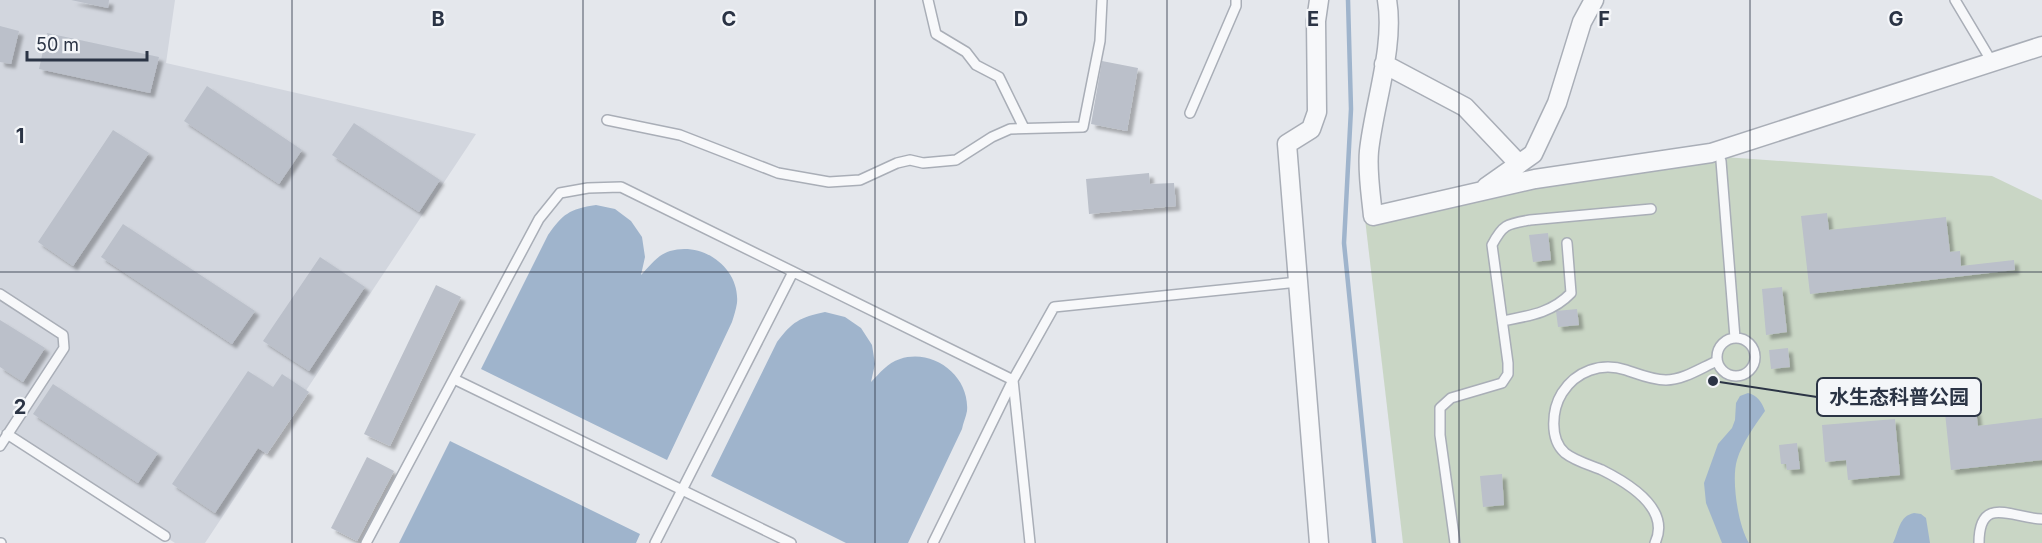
<svg xmlns="http://www.w3.org/2000/svg" width="2042" height="543" font-family="Inter,'Noto Sans SC',sans-serif">
<defs>
<filter id="shadow"><feDropShadow dx="4.5" dy="4.5" stdDeviation="1.5" flood-color="#0004"/></filter>
</defs>
<rect width="100%" height="100%" fill="#e4e7ec"/>
<!-- built -->
<path fill="#d2d6de" d="M0,0H175L166,63L476,134L205,543H175L0,430Z"/>
<!-- green -->
<path fill="#c9d6c5" d="M1710,156L1992,176L2042,200V543H1403L1365,219Z"/>
<!-- water -->
<path fill="#9fb4cc" d="M596,205L615,209L631,221L642,237L645,257L641,275C650,266 657,255 670,251C703,241 740,268 737,303C736,309 734,316 732,322L667,460L481,369L548,235C563,214 569,209 596,205Z
M825,312L845,317L861,328L872,345L875,364L871,382C880,373 887,363 900,359C933,348 970,376 967,411C966,417 963,423 962,429L908,543H846L711,476L777,342C792,322 800,317 825,312Z
M1748,393C1757,395 1762,402 1765,411C1755,425 1742,443 1737,460C1731,479 1738,526 1749,543H1722L1706,503L1704,483L1718,444L1732,428L1735,420L1736,403L1740,396Z
M450,441L640,534L636,543H399Z
M1914,513L1921,514L1926,518L1930,543H1893C1899,531 1899,516 1914,513Z"/>
<g fill="none" stroke-linecap="round" stroke-linejoin="round">
<!-- stream -->
<path stroke="#9fb4cc" stroke-width="4.5" d="M1348,0L1351,109L1344,243L1374,543"/>
</g>
<!-- building -->
<path fill="#bbc0ca" filter="url(#shadow)" d="M71,0H109L108,8Z
M0,26L19,31L11,64L0,62Z
M47,33L159,57L150,93L39,69Z
M1102,61L1138,68L1127,131L1091,124Z
M207,86L302,150L279,184L184,121Z
M354,123L440,180L419,212L332,155Z
M113,130L149,153L73,266L38,242Z
M1149,173L1150,184L1174,183L1176,206L1089,214L1086,179Z
M1827,213L1829,230L1946,217L1950,252L1960,251L1961,266L2014,260L2015,270L1810,294L1801,216Z
M123,224L255,311L232,344L101,257Z
M1548,233L1551,260L1533,262L1529,235Z
M320,257L365,287L309,371L263,341Z
M436,285L461,297L390,446L364,434Z
M1782,287L1787,332L1766,335L1762,289Z
M1577,309L1579,325L1558,327L1556,311Z
M0,320L45,348L23,382L0,367Z
M1788,348L1790,367L1771,369L1769,350Z
M248,371L273,387L282,374L309,392L267,454L258,448L215,513L172,484Z
M53,384L158,453L138,483L33,414Z
M1976,410L1978,426L2042,418V460L1951,470L1945,413Z
M1895,419L1900,475L1848,480L1846,460L1825,462L1822,425Z
M1797,443L1800,469L1787,470L1786,464H1781L1779,445Z
M367,457L394,471L357,541L331,528Z
M1502,474L1504,505L1483,507L1480,476Z"/>
<g fill="none" stroke-linecap="round" stroke-linejoin="round">
<!-- service casing -->
<g stroke="#a9aeb7" stroke-width="12">
<path id="service" d="M928,0L936,34L966,52L976,65L999,77L1024,128
M1955,0L1992,62
M1190,113L1236,6V0
M607,120L680,135L778,173L829,182L860,180L897,163L910,160L923,163L956,160L992,137L1010,129L1083,127L1100,41L1102,0
M1721,161L1735,338
M0,294L63,335L64,348L0,446
M1503,321C1528,316 1552,313 1571,293L1567,243
M1717 357a19 19 0 1 1 38 0a19 19 0 1 1-38 0Z
M454,379L791,543
M1013,380L1030,543
M7,434L165,536
M0,543H1
M366,543L539,219L560,193L588,188L621,187L1013,380
M655,543L793,272
M933,543L1013,380L1054,307L1298,282
M1455,543L1440,435V408L1451,398L1502,383L1508,374V363L1492,245C1503,224 1507,224 1530,220L1651,209
M1655,543C1671,509 1628,483 1602,470C1590,465 1575,461 1565,453C1549,439 1552,409 1562,393C1576,371 1601,362 1626,370C1638,374 1652,380 1666,380C1683,380 1701,368 1717,361
M1979,543C1979,493 2014,519 2042,519"/>
</g>
<!-- minor casing -->
<g stroke="#a9aeb7" stroke-width="21">
<path id="minor" d="M1387,0C1395,46 1374,104 1369,151C1367,172 1371,195 1373,216L1535,179L1711,153L2042,46
M1384,64L1465,107L1519,164
M1486,187L1533,154L1557,103L1582,22L1594,0
M1319,543L1287,144L1311,129L1317,112L1316,21L1319,0"/>
</g>
<!-- service -->
<use href="#service" stroke="#f7f8fa" stroke-width="9"/>
<!-- minor -->
<use href="#minor" stroke="#f7f8fa" stroke-width="18"/>
</g>
<!-- grid -->
<path fill="none" stroke="#2b3445" stroke-width="1.5" stroke-opacity="0.55" d="M292,0V543M583,0V543M875,0V543M1167,0V543M1459,0V543M1750,0V543M0,272H2042"/>
<g font-size="20" text-anchor="middle" font-weight="bold" fill="#2b3445" stroke="#f4f6f9" stroke-width="4.5" stroke-linejoin="round" paint-order="stroke">
<text x="438" y="26">B</text>
<text x="729" y="26">C</text>
<text x="1021" y="26">D</text>
<text x="1313" y="26">E</text>
<text x="1604" y="26">F</text>
<text x="1896" y="26">G</text>
<text x="20" y="143">1</text>
<text x="20" y="414">2</text>
</g>
<!-- callouts -->
<path fill="none" stroke="#2b3445" stroke-width="2" d="M1713 381L1817 397"/>
<circle fill="#2b3445" stroke="#f4f6f9" stroke-width="2" cx="1713" cy="381" r="6"/>
<rect fill="#f4f6f9" stroke="#2b3445" stroke-width="2" x="1817" y="378" width="164" height="38" rx="6"/>
<g font-size="20" text-anchor="middle" font-weight="bold" fill="#2b3445">
<text x="1899" y="404">水生态科普公园</text>
</g>
<!-- scale -->
<path d="M27 51v9h120v-9" fill="none" stroke="#2b3445" stroke-width="3"/>
<text x="36" y="51" font-size="18" fill="#2b3445" stroke="#f4f6f9" stroke-width="4.5" paint-order="stroke">50 m</text>
</svg>
